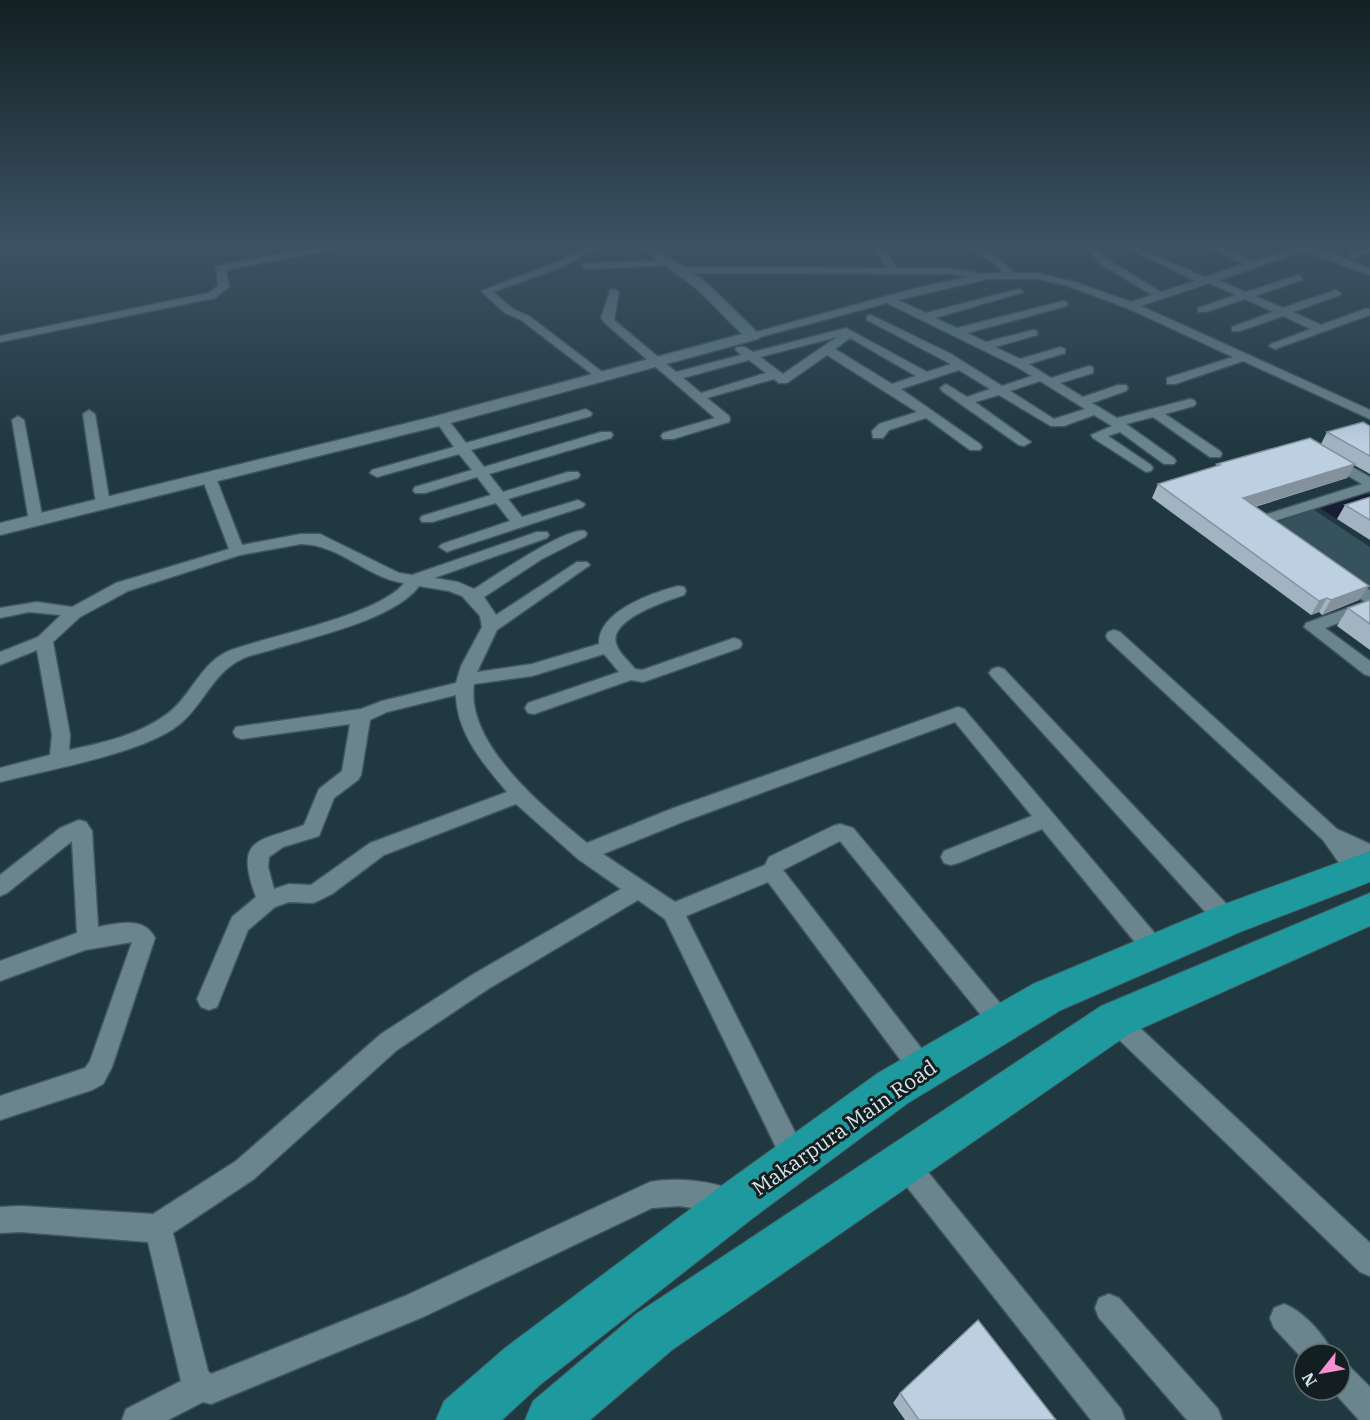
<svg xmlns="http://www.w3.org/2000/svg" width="1370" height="1420" font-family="'IBM Plex Serif',serif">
<rect width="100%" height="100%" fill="#203840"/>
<!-- green -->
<path fill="#36535d" d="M1314,510L1370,547V591L1272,524Z"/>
<!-- water -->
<path fill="#171e33" d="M1366,493L1370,495V508L1337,519L1320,508Z"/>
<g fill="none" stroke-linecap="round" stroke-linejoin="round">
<!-- minor casing -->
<g stroke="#41565d" stroke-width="3">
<path id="minor" d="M321,246H340L335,249L226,270L229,287L215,298L0,342V336L208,293L218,286L216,266Z
M589,246H601L565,266L493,292L513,309L529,316L605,374L607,377L601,381L521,320L505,313L481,291L557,262Z
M872,246H882L897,268H951L982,274L1003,273L994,263L962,246C983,245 1001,258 1014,273H1037L1075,282L1131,302L1152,295L1099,263L1086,246H1096L1107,259L1161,292L1195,281L1123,246H1135L1205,277L1244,264L1205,246H1218L1254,261L1299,246H1313L1370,268V275L1304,251L1219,280L1246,292L1298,275L1303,278L1302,280L1255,296L1283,308L1336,290L1341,293L1340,295L1293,312L1321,325L1365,309H1370V315L1275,349L1269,346L1271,344L1311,329L1283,316L1240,331H1232V327L1273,312L1245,299L1206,312H1198V308L1236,295L1209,283L1141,306L1370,410V419L1243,361L1175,384H1167V378L1233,357L1127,308L1068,286L1037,279H988L898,300L926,313L1019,289L1024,292L935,318L957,328L1063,301L1067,302V306L967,333L986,342L1033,330L1037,331V335L995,347L1020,359L1061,347L1065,349V353L1029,364L1051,378L1089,366L1093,367V373L1060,383L1083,397L1118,385H1126L1128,388L1126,391L1092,403L1117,418L1190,399L1194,400L1196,403L1194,406L1165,414L1220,451L1222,454L1220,457H1210L1153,417L1126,424L1174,458L1176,461L1174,464H1164L1120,432L1108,436L1151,465L1153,468L1151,471L1146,472L1093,438L1091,435L1112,426L1094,415L1064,426H1051L999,395L975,402L1031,442L1024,446L1019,445L942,391L940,388L946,384L967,397L990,389L959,370L901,389L980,444L982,447L980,450H970L926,418L889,430L883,438H873L872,431L879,424L917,412L827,355L787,383H779L774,379L707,398L729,416L730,419L729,422L673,439H663L661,436L663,433L715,418L606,324L601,318L610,290L614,289L619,292L614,320L676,372L741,355L735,349L737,347H745L753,352L846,328L927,372L951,364L867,320V316L871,315L951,354L1002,386L1032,376L1015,366L887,303L753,339L747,336L749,334L916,288L969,277L951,274L680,273L675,270L680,267L887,268ZM837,337L783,374L760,357ZM850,338L916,376L892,384L835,349ZM749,360L766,373L701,393L683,378ZM1040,381L1085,409L1054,419L1010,391Z
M1370,246V252L1353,258L1348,255Z
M670,260L674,261V265L587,269L582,266L587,263Z
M586,409L592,413L591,416L471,450L484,467L601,432H611L613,435L611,438L489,474L503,492L568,472H578L580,475L578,478L508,499L522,517L578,500L585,504L583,507L452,550L447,552L439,547L442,544L510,521L496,503L432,522H422L420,519L422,516L491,495L477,477L425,493H415L413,490L415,487L472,470L459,454L377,477L370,473L372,470L454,447L435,420L436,417H446L466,443Z
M89,410L95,414L110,504L103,508L96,504L83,414Z
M18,416L24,420L43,521L36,525L29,521L12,420Z
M1330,455L1370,477V491L1271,522L1277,528L1275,531C1266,533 1258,528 1253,521L1255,518L1362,484L1325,462L1323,459Z
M209,474L216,478L242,545L301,534H320L399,573L412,575L537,532H547L549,535L547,538L434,578L458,582L474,589C493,577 567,526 585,531L587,534L585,537L542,559L484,597L496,615L577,562H587L590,565L497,630L477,672L532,664L599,644C598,611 652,593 678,586L684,587L686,591L684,595C667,601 605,620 617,646C620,654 630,662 635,669L642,670L734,638L740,640L742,644L740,648L649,680L643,682L631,680L534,714L528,713L525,708L528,703L619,672L604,654L532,676L474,684C465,745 546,809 587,843L671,809L958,707L964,709L1164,944L1167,951L1164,958L1156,961L1148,958L1042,829L958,863L951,865L944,863L941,857L944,851L1032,816L955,722L685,821L603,854L675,902L765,865L769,857L833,826L840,824L853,828L1010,1015L1014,1023L1010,1031L1002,1034L994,1031L840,841L783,870L932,1062L935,1070L932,1078L923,1082L914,1078L768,882L686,916L804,1150L808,1159L804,1168L795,1172L786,1168L665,919L638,900L488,989L397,1050L254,1179L173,1233L208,1371L211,1374L405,1296L650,1182C678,1177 712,1181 738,1192L742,1201L738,1210L729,1214L680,1206L652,1208L423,1317L211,1404L203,1402L168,1420H122L126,1409L181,1381L148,1242L21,1232L0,1233V1207L21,1206L153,1214L236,1161L381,1034L472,975L621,889L578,859L516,804L384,855L332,894L320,900L313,903L289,902L275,907L248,930L217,1007L209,1010L201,1007L197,999L232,917L256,897C233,836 260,842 304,825L319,789L342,771L350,724L242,739L236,737L233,732L236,727L361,709L382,701L456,683L461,666L482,627L480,616L462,596L449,591L419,586C394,620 312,637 271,650C261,653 249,655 240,660C213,674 204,703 181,723C146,753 47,770 0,782V768L50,755L52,735L37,650L0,665V652L38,637L61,615L29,612L0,618V608L37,602L72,607L116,583L229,549L202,478ZM301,544C339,544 367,578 404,583C380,615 272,635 231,650C200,662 192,696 167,714C139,735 102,743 69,750L70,735L53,642L80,617L128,591L240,555ZM456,695C457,734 483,763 507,792L370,843L311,885L289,884L274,889L268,867L269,857L283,847L319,836L334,798L358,780L361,775L370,720L387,712Z
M1344,575L1370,590V611L1325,628L1370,661V676L1364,674L1304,627L1306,623L1365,602L1338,583L1336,580L1338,577Z
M1114,630L1120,632L1337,829L1370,844V862L1358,858L1366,871L1363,877L1356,880L1349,877L1323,840L1108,640L1106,636L1108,632Z
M998,667L1004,669L1235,913L1238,920L1235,927L1227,929L1219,927L992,677L989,673L992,669Z
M79,820L86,822L92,831L98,927C118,923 145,916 155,938L112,1067L103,1084L92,1090L0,1120V1096L85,1068L90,1061L132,942L85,950L0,981V961L77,933L72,841L7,893L0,896V875L60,828Z
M1115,1009L1123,1012L1370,1243V1276L1360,1272L1107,1028L1103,1020L1107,1012Z
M905,1151L914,1155L1121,1409L1125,1420H1091L896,1173L892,1164L896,1155Z
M1109,1294L1119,1298L1218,1409L1222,1420H1187L1099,1318L1095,1308L1099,1298Z
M1284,1304C1303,1311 1325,1335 1333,1354H1304V1360L1274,1328L1270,1318L1274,1308Z
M1340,1362L1350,1367L1370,1387V1420H1359L1332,1390H1340Z"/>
</g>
<!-- tertiary casing -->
<g stroke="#41565d" stroke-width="3">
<path id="tertiary" d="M639,246H653L707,283L758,333L761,336L758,339L443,425L0,535V523L432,417L742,334L697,289Z"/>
</g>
<!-- trunk casing -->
<g stroke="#41565d" stroke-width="2">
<path id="trunk" d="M1370,851V882L1240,932L1061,1010L908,1103L753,1218L541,1384L502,1420H436L444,1401L505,1348L721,1186L878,1073L1033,984L1214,908Z
M1370,893V926L1129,1034L672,1350L590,1420H525L533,1401L636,1314L1101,1006Z"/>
</g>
<!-- minor -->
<use href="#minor" fill="#6b858e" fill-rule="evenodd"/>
<!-- tertiary -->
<use href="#tertiary" fill="#6b858e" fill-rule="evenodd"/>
<!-- trunk -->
<use href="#trunk" fill="#1e999d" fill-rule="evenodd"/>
</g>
<!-- wall -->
<path fill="#a2b3c2" d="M1370,426V474L1354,465L1347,478L1255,507L1359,600L1322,615L1319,612L1311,615L1152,498L1158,484L1216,466L1217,464L1321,444L1327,432Z
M1370,497V540L1337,519L1345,505Z
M1370,600V650L1337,626L1348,608Z
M900,1393L1056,1420H905L893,1403Z"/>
<!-- shaded-wall -->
<path fill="#84929e" d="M1355,464L1347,478L1236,512L1243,498Z
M1369,586L1359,600L1322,615L1331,600Z
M1327,598L1319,612L1311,615L1319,601Z"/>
<!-- building -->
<path fill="#bcd0e1" stroke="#84929e" stroke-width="1.5" d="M1363,422L1370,426V456L1327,432Z
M1310,438L1355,464L1243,498L1369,586L1331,600L1327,598L1319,601L1158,484L1220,465L1217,464Z
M1370,497V520L1345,505Z
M1370,600V624L1348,608Z
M978,1320L1056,1420H919L900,1393Z"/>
<!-- sky -->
<linearGradient id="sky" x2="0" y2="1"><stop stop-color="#121f23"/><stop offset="0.55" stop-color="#3c5364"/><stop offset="1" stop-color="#3c5364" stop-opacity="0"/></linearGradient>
<rect width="1370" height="444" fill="url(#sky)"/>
<g text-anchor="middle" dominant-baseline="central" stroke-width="6" stroke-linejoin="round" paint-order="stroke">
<!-- near-street labels -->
<g font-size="21" fill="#d7e4e9" stroke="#131e21">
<text transform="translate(844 1127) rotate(-35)">Makarpura Main Road</text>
</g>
</g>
<!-- north arrow -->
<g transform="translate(1322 1372) rotate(239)"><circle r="28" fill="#131e21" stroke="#616d71" stroke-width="1.5"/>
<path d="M0-4.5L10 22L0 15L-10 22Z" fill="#f690d0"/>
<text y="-9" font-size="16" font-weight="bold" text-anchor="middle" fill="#d7e4e9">N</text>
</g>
</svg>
